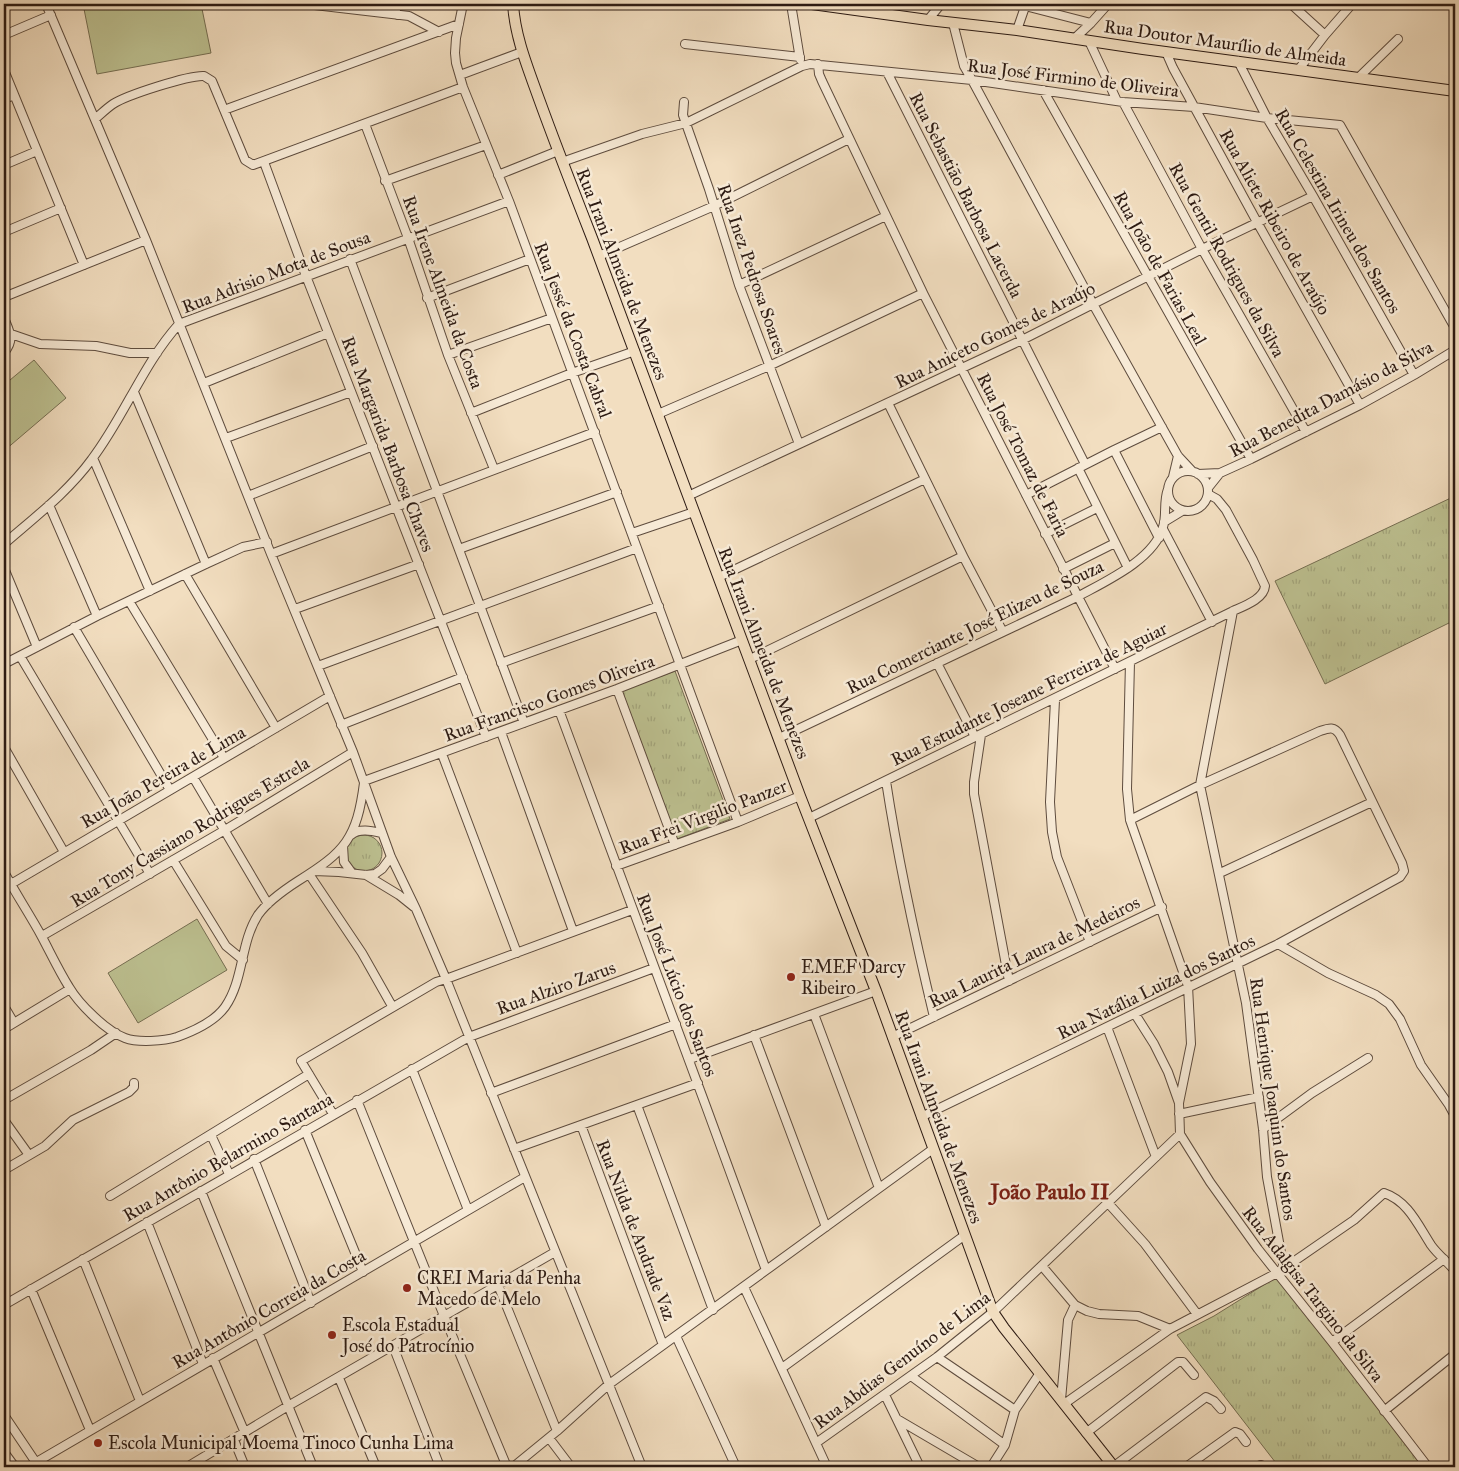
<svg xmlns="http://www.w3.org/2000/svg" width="1459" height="1471" font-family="'IM FELL Great Primer',serif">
<defs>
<pattern id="grass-tufts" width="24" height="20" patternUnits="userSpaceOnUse" patternTransform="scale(1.25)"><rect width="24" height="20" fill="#bdc191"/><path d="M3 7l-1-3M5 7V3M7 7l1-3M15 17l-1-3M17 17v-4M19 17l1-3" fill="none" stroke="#a3a57c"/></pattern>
</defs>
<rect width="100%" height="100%" fill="#f2dec0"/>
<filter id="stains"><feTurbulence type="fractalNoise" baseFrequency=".004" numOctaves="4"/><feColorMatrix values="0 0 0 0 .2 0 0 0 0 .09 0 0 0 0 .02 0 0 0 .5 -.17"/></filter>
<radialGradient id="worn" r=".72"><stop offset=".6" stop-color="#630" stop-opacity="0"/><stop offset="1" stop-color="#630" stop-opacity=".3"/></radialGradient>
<!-- grass -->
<path fill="url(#grass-tufts)" stroke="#756e52" d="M1455,496V620L1325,684L1275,581Z
M675,671L730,819L677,839L622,691Z
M346 853a18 18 0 1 1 36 0a18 18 0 1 1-36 0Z
M1278,1276L1426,1467H1279L1177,1335L1214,1316Z"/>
<!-- pitch -->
<path fill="#bdc191" stroke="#756e52" d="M83,4H201L211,53L97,74Z
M34,360L66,398L5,450L4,385Z
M197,919L227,970L138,1023L108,973Z"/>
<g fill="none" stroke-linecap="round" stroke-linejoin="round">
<!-- minor casing -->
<g stroke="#5e4c3e" stroke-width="10">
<path id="minor" d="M46,4L146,240L271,554L353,752L391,857L416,909L446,979L642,1467
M306,4L409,16L439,32
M394,4L397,15
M463,4L456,38L455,53L456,63L463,87L509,201L738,822
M791,4L800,59
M1007,4L1025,6L1091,23
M1291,4L1325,35
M928,20L941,4
M953,23L964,66L972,80L1093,304L1178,456L1192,471
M1017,30L1026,4
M4,35L51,15
M1074,39L1091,23L1108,4
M1089,41L1117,101
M685,44L800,57
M1166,52L1173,68L1257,222L1360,405
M1238,61L1267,118L1313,196L1414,375
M818,64L819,74L822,81L923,293L1115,669
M1299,69L1325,35L1352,4
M4,70L84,265
M887,72L1085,464
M460,75L522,52
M1358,78L1398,39
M1043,90L1251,459
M4,99L14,95
M684,102L683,115L709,189L739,285L799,444
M1123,102L1202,249L1306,432
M224,110L459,24
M95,119C101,114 107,108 113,104C127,95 189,75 204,76L212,81L245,160L253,165L463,87
M365,124L408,238L448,355L494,469
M264,162L306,276L486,737
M562,162L642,134L686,123L802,66L810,64L972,80L1123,102L1194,107L1267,118L1340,125L1455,328
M4,165L37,151
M498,175L558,151
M385,181L486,145
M4,232L61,208
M599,256L714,206L849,139
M350,259L524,723
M739,285L886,216
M4,297L146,240
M427,298L530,259
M4,318C10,333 15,339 4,353
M11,334L40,344L96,346L130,353H157
M448,355L552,318
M204,383L328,333
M134,392L206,564
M888,403L963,556L1003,632
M471,413L572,373L635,351
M658,414L769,366L923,293
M226,438L351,392
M1114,450L1159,538
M93,458L150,591
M1078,468L1128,568
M1168 491a20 20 0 1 1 40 0a20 20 0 1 1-40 0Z
M1198,474L1220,473L1251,459L1360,405L1414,375L1455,350
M1173,477L1178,456
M1208,488L1220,473
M1026,495L1114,450L1162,427
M248,496L373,446
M688,496L1022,340L1202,249L1313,196
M49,505L97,616
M1164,522L1182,511
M1163,529L1212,622
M632,533L694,512
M1045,534L1097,508
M4,544C35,517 68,492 92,459C124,417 143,364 179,324L509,201
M459,549L617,492
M271,554L595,432
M4,568L37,647
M1063,569L1115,543
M185,574L276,728
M719,577L925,479
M129,601L224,758
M295,609L419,564
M1233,611L1200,785L1246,1003L1263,1129L1267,1177L1284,1269
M74,627L170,790
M20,656L150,874
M750,659L963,556
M1130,662L1127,789L1130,820L1188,986L1191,1044L1179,1103
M501,663L659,606
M937,663L975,737
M4,664L97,616L206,564L243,547L267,542
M318,666L637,548
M617,689L675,845
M1055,700L1050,802L1052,832L1057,857L1090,942
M559,710C628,897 698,1083 766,1270
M341,725L463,677
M501,732L573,931
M981,735L974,782V794L1009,981
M779,738L1077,597C1104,582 1154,560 1163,527C1167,515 1163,502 1168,489
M4,747L64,852
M442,754L517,953
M193,777L268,904
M364,781L617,689L742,640
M886,781C898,860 915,938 934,1017
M809,818L1233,611C1244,606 1264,599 1265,586L1253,560L1226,510L1217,499L1208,494
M351,835C359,828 372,831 381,833
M343,846L344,862L352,873
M173,860L226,946L243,960
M616,866L738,822L800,796
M314,871L339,872L366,875L375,874L382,869L391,857
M4,872C16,894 30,915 42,937C51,954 59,971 69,987C79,1004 106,1031 125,1038C138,1043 164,1041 177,1037C194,1031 214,1022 225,1007C244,980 240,943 258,915C268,901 284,890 298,881C345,852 357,838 364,783
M1220,873L1372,802
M309,874L362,953L392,1006
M366,875L399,895L414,907
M11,884L330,696
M42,936L225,830L353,752
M1278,944L1328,973L1376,995L1389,1004L1400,1019L1421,1065L1449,1105L1455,1116
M4,1006L14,1023
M814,1014L879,1188
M1135,1014L1154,1044L1168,1072L1179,1103L1180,1134L1210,1182L1258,1249L1332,1342L1428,1467
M1107,1027L1156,1157
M4,1029L70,989
M754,1035L826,1227
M892,1037L1162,907
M690,1059L876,991
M412,1069L468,1210
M491,1093L676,1024
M4,1100L91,1050L116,1033
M357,1100L444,1316L507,1467
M637,1105L713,1310
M333,1114L301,1061L436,982L446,979L632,910
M1179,1114L1259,1097
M921,1117L1278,944L1400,877L1404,871L1402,863L1340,735C1334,726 1329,728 1320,731L1200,785L1130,820
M4,1120L29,1155
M581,1125L663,1345
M1263,1129L1312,1093L1368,1058
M305,1130L363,1272
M211,1135L229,1174
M514,1149L698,1083
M254,1159L311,1303
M4,1170L45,1146L73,1120L129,1092L134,1087V1083
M201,1191L313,1467
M110,1196L309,1074
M1108,1203L1145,1244L1197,1314
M147,1222L203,1364
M83,1259L140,1401
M1042,1266L1075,1305L1087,1311L1099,1314L1138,1316L1170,1329
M498,1285L557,1431
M744,1287L827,1467
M31,1289L90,1430
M4,1305L469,1037L654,968
M676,1336L736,1467
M1332,1342L1444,1259
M393,1346L440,1467
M937,1357L1015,1410
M213,1358L245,1433
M782,1368L965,1235
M911,1376L1005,1445
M339,1378L376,1467
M885,1395L920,1467
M1061,1400L1068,1320L1075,1305
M1064,1404L1170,1329L1277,1273L1354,1220L1384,1193C1408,1201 1418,1225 1431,1245C1438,1255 1448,1262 1455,1271
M1384,1411L1455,1354
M4,1415L39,1467
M897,1419L979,1467
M1086,1433L1178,1362H1183L1194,1375
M549,1438L571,1467
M234,1440L245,1467
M816,1443L937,1357L993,1312L1180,1134
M4,1452L15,1467
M28,1467L525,1177
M187,1467L288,1406L555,1252
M513,1467L557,1431L608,1385L933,1149
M991,1467L1005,1445L1015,1410L1040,1373
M1113,1467L1206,1397L1214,1401L1221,1409
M1186,1467L1235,1432L1240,1434L1246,1442
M1256,1467L1261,1465L1264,1467"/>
</g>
<!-- major casing -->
<g stroke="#2d1b13" stroke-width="12">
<path id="major" d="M513,4C515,37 528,68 539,99C556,146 574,192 592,238L800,796L876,991L993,1312L1004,1328L1114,1467
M812,4L928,20L1017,30L1143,49L1455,91"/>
</g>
<!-- minor -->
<use href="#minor" stroke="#f7ead6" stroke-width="8"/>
<!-- major -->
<use href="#major" stroke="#f2dec0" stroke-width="10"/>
</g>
<!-- markers -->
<g fill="#8f2418" stroke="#f7ead6" stroke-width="2">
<circle cx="791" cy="977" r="5"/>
<circle cx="407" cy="1288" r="5"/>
<circle cx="332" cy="1335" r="5"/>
<circle cx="98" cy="1443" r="5"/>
</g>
<g text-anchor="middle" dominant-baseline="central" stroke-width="5" stroke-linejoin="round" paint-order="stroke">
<!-- street labels -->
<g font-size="18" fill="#2d1b13" stroke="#f7ead6">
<text transform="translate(1225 43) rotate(8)">Rua Doutor Maurílio de Almeida</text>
<text transform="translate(1073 78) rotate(7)">Rua José Firmino de Oliveira</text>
<text transform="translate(966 195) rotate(63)">Rua Sebastião Barbosa Lacerda</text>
<text transform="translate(1338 211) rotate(60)">Rua Celestina Irineu dos Santos</text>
<text transform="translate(1275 222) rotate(61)">Rua Aliete Ribeiro de Araújo</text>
<text transform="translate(1227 260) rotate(61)">Rua Gentil Rodrigues da Silva</text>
<text transform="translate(1160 268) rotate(61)">Rua João de Farias Leal</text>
<text transform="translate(752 269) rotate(71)">Rua Inez Pedrosa Soares</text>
<text transform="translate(276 272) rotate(-21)">Rua Adrisio Mota de Sousa</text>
<text transform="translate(622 274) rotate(69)">Rua Irani Almeida de Menezes</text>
<text transform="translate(443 292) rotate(70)">Rua Irene Almeida da Costa</text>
<text transform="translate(573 330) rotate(69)">Rua Jessé da Costa Cabral</text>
<text transform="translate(995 335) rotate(-26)">Rua Aniceto Gomes de Araújo</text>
<text transform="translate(1331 399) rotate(-28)">Rua Benedita Damásio da Silva</text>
<text transform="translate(388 444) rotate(69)">Rua Margarida Barbosa Chaves</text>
<text transform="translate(1023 455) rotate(63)">Rua José Tomaz de Faria</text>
<text transform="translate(975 627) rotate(-26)">Rua Comerciante José Elizeu de Souza</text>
<text transform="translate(764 653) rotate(69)">Rua Irani Almeida de Menezes</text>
<text transform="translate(1029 694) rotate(-26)">Rua Estudante Joseane Ferreira de Aguiar</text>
<text transform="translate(549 698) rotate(-20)">Rua Francisco Gomes Oliveira</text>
<text transform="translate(163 777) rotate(-30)">Rua João Pereira de Lima</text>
<text transform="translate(703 817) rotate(-21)">Rua Frei Virgilio Panzer</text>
<text transform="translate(190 832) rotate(-31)">Rua Tony Cassiano Rodrigues Estrela</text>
<text transform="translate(1034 952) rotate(-26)">Rua Laurita Laura de Medeiros</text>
<text transform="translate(677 985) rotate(69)">Rua José Lúcio dos Santos</text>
<text transform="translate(1156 987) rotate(-26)">Rua Natália Luiza dos Santos</text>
<text transform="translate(556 988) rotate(-20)">Rua Alziro Zarus</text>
<text transform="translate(1273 1099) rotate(82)">Rua Henrique Joaquim do Santos</text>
<text transform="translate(939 1117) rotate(70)">Rua Irani Almeida de Menezes</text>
<text transform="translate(228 1157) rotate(-30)">Rua Antônio Belarmino Santana</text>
<text transform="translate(636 1230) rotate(69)">Rua Nilda de Andrade Vaz</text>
<text transform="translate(1313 1294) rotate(52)">Rua Adalgisa Targino da Silva</text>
<text transform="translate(269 1309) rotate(-30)">Rua Antônio Correia da Costa</text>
<text transform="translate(902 1360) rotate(-37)">Rua Abdias Genuíno de Lima</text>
</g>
<!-- poi labels -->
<g font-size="18" fill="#2d1b13" stroke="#f7ead6" text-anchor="start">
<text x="801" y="967">EMEF Darcy<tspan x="801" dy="21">Ribeiro</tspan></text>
<text x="417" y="1278">CREI Maria da Penha<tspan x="417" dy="21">Macedo de Melo</tspan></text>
<text x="342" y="1325">Escola Estadual<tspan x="342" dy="21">José do Patrocínio</tspan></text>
<text x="108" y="1443">Escola Municipal Moema Tinoco Cunha Lima</text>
</g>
<!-- district labels -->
<g font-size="22" font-weight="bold" fill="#7a1f14" stroke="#f7ead6">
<text x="1050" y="1191">João Paulo II</text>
</g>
</g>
<!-- margin -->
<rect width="1459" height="1471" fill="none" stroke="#f2dec0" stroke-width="20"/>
<rect x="5" y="5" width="1449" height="1461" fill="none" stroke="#2d1b13" stroke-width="2.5"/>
<rect x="10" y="10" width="1439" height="1451" fill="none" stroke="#2d1b13"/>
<rect width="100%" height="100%" filter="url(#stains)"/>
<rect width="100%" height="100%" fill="url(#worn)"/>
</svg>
